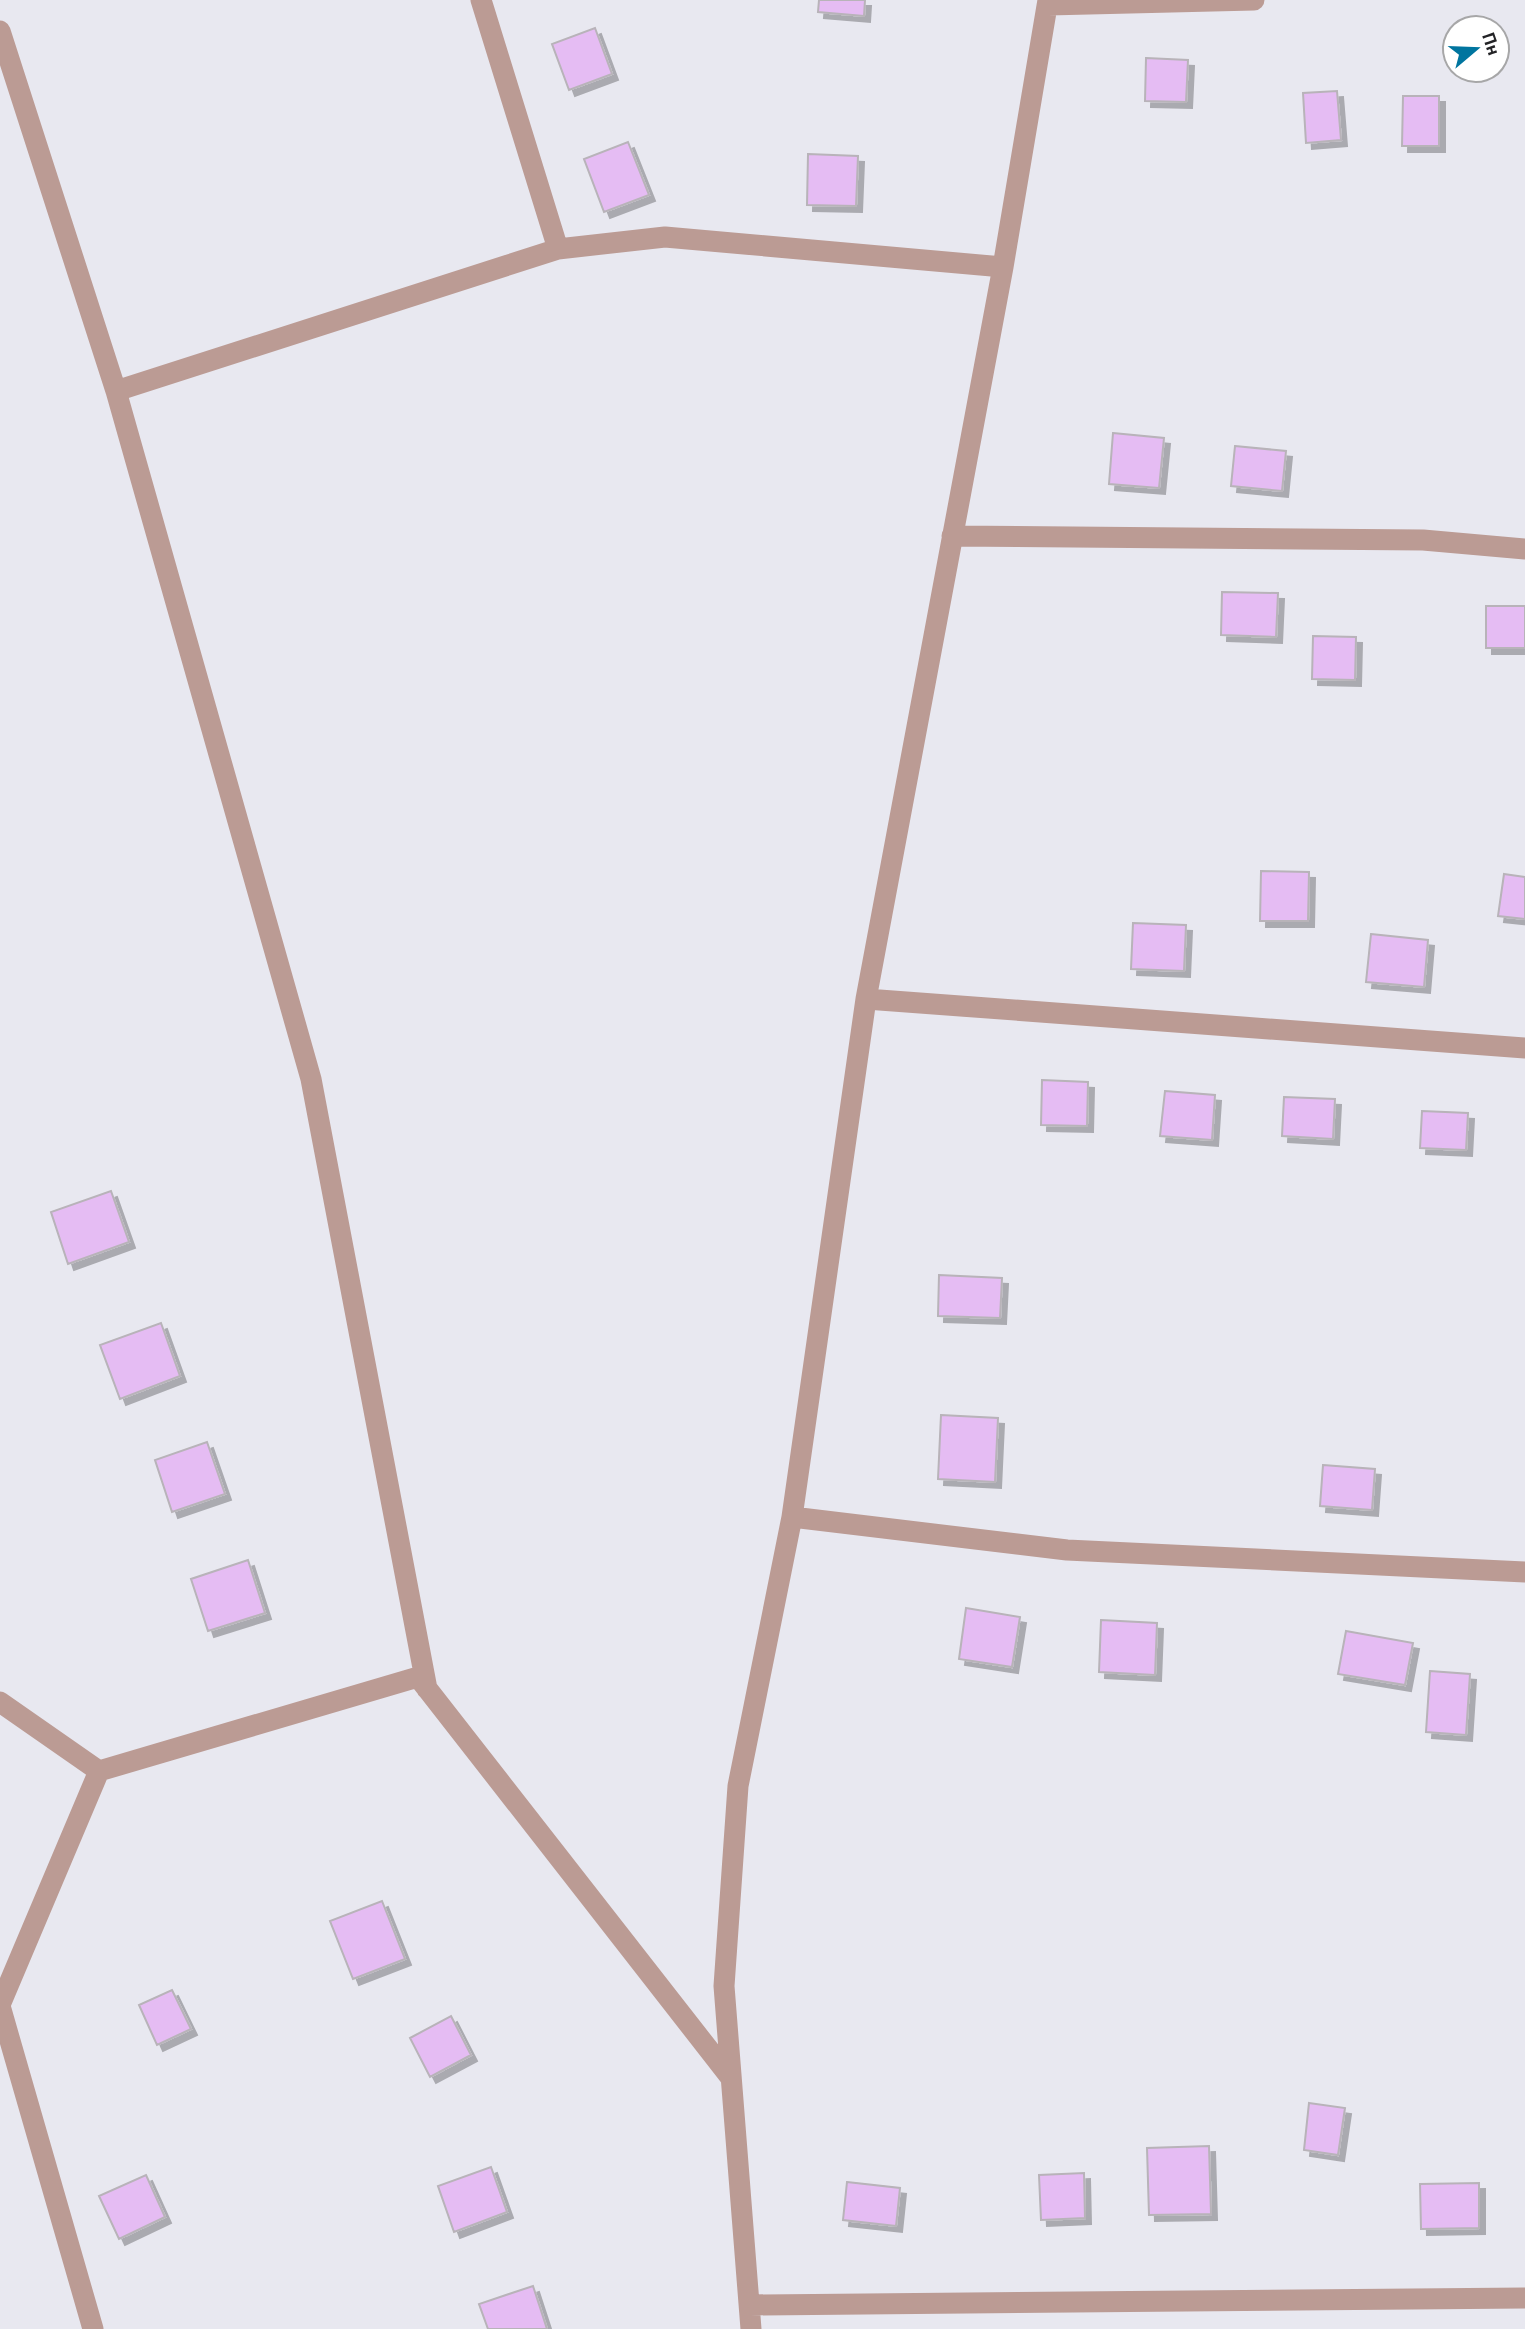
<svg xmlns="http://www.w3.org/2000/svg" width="1525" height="2329" font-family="'Alegreya Sans',sans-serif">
<defs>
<filter id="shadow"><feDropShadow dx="6" dy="6" stdDeviation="0" flood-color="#0004"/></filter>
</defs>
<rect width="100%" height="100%" fill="#e8e8f0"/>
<!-- building -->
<path fill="#e5bcf3" stroke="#b8b3b9" stroke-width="2" filter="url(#shadow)" d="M819,0H865L864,16L818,12Z
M595,28L612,74L569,90L552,44Z
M1146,58L1188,60L1186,102L1145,101Z
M1337,91L1341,140L1306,143L1303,93Z
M1403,96H1439V146H1402Z
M628,142L649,195L604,212L584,159Z
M808,154L858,156L856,206L807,205Z
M1113,433L1164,438L1159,488L1109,484Z
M1235,446L1286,451L1282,491L1231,486Z
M1222,592L1278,593L1276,637L1221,635Z
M1486,606H1525V648H1486Z
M1313,636L1356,637L1355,680L1312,679Z
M1261,871L1309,872L1308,921H1260Z
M1504,874L1525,877V919L1498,916Z
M1133,923L1186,925L1184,971L1131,969Z
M1371,934L1428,940L1424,987L1366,982Z
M1042,1080L1088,1082L1087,1126L1041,1125Z
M1165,1091L1215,1095L1212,1140L1160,1136Z
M1284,1097L1335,1099L1333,1139L1282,1136Z
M1422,1111L1468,1113L1466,1150L1420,1148Z
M111,1191L129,1242L68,1264L51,1212Z
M939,1275L1002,1278L1000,1318L938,1316Z
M161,1323L180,1376L120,1399L100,1345Z
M941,1415L998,1418L995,1482L938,1479Z
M207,1442L225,1494L172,1512L155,1460Z
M1323,1465L1375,1469L1372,1510L1320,1506Z
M248,1560L265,1613L208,1631L191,1579Z
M966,1608L1020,1617L1012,1667L959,1659Z
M1101,1620L1157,1623L1155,1675L1099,1672Z
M1346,1631L1413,1643L1405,1685L1338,1674Z
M1430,1671L1470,1674L1466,1735L1426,1732Z
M382,1901L405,1959L353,1979L330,1921Z
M172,1990L191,2029L157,2045L139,2005Z
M451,2016L471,2055L430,2077L410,2038Z
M1309,2103L1345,2108L1338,2155L1304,2150Z
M1209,2146L1211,2214L1149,2215L1147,2148Z
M491,2167L507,2212L454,2232L438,2186Z
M1084,2173L1085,2218L1041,2220L1039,2175Z
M146,2175L165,2217L119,2239L99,2196Z
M847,2182L900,2188L896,2226L843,2220Z
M1479,2183V2228L1421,2229L1420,2184Z
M533,2286L547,2329H488L479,2304Z"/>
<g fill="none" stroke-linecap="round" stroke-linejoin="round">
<!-- minor -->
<path stroke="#bb9b94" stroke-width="21" d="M481,0L558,249
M1048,5L1254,0
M0,31L116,391L311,1079L427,1689
M116,391L558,249L665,237L1003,267
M952,536L1423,540L1525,549
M866,999L1525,1048
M792,1517L1067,1550L1525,1572
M0,1702L99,1771L418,1677L731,2078
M0,2005L99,1771
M0,2006L93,2329
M750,2305L1525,2298
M751,2329L724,1986L738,1786L792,1517L866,999L1003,267L1048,0"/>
</g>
<!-- north arrow -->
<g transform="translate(1476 49) rotate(71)"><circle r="33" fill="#ffffff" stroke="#a7a7a8" stroke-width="2"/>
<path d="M0-5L12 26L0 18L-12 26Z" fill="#00759f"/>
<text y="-10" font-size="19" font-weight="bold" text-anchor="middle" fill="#232326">Пн</text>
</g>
</svg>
